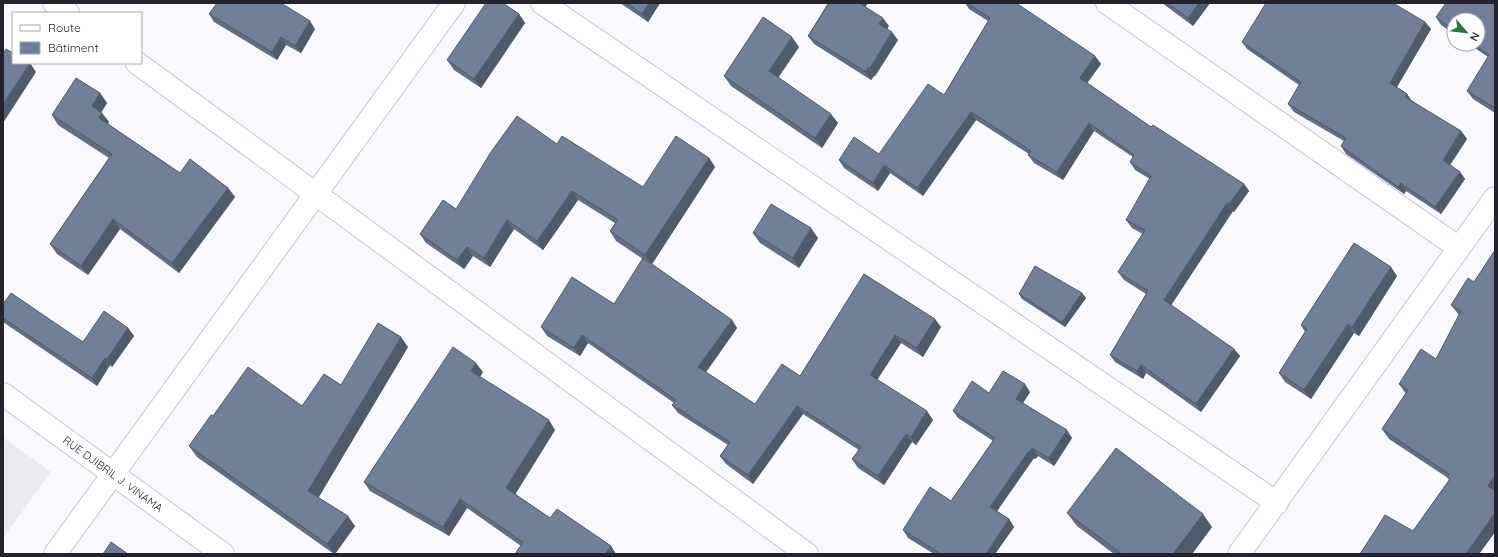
<svg xmlns="http://www.w3.org/2000/svg" width="1498" height="557" font-family="Quicksand,sans-serif">
<style>
.built{fill:#e9e9f0}
.lines{fill:none;stroke-linecap:round;stroke-linejoin:round}
.minor-casing{stroke:#c4c3e0;stroke-width:24}
.minor{stroke:#fff;stroke-width:22}
.wall{fill:#616e83}
.shaded-wall{fill:#4f5a6a}
.building{fill:#718098;stroke:#4f5a6a}
.labels{text-anchor:middle;dominant-baseline:central;stroke-width:3;stroke-linejoin:round;paint-order:stroke}
.street-label{font-size:11px;fill:#24232e;stroke:#fff}
</style>
<rect width="100%" height="100%" fill="#f8f8fe"/>
<polygon class="built" points="3,437 51,472 3,538"/>
<g class="lines">
<g class="minor-casing">
<g id="minor">
<polyline points="54,3 68,13"/>
<polyline points="542,3 1277,503"/>
<polyline points="1107,3 1459,248"/>
<polyline points="137,63 807,554"/>
<path id="s1" d="M3 394 223 554"/>
<polyline points="55,554 454,3"/>
<polyline points="1239,554 1495,198"/>
</g>
</g>
<use href="#minor" class="minor"/>
</g>
<g class="wall">
<polygon points="620,3 660,3 648,22"/>
<polygon points="828,3 868,3 865,7 889,26 887,29 898,40 875,76 874,76 871,80 814,44 808,36"/>
<polygon points="965,3 1016,3 1095,56 1101,64 1087,83 1151,127 1244,184 1249,191 1234,212 1233,211 1171,305 1234,349 1240,356 1201,412 1146,373 1143,379 1115,362 1110,355 1146,294 1124,280 1118,272 1143,234 1132,228 1126,220 1150,179 1135,170 1130,162 1133,157 1094,131 1063,180 1034,163 1028,155 1029,154 976,120 923,196 890,173 878,191 844,168 839,160 879,154 944,95 988,21 969,9"/>
<polygon points="1162,3 1210,3 1193,26"/>
<polygon points="1495,3 1495,113 1473,99 1467,91 1488,57 1469,44 1478,44 1454,20 1454,34 1441,25 1436,17"/>
<polygon points="209,14 315,29 301,53 286,45 277,60 214,22"/>
<polygon points="519,14 525,23 481,88 454,70 447,60"/>
<polygon points="1425,22 1431,29 1397,87 1407,94 1412,101 1461,131 1467,139 1450,165 1460,172 1465,179 1441,214 1406,191 1404,194 1346,154 1341,146 1344,141 1294,112 1288,104 1299,85 1247,49 1242,42"/>
<polygon points="799,47 778,77 838,123 822,148 731,86 724,76"/>
<polygon points="100,93 107,103 101,112 109,122 108,124 180,173 228,188 235,197 179,273 120,229 88,275 57,254 50,244 109,158 58,125 52,115"/>
<polygon points="557,144 643,187 709,158 715,167 652,264 732,320 737,328 706,372 755,404 800,376 864,274 941,327 923,357 901,343 877,380 933,420 916,445 912,442 884,485 858,468 852,459 859,450 803,414 753,484 726,464 720,456 728,445 678,413 672,405 674,403 588,343 580,356 547,336 541,327 614,304 643,259 616,241 610,231 615,223 578,200 543,250 514,229 490,267 473,256 464,269 426,243 420,234 456,209"/>
<polygon points="753,233 818,238 799,268 760,243"/>
<polygon points="1495,250 1495,532 1479,554 1360,554 1413,531 1449,480 1448,478 1389,439 1382,429 1406,394 1399,384 1436,359 1459,315 1451,305 1474,282"/>
<polygon points="1397,276 1359,336 1354,333 1311,399 1285,382 1279,373 1305,332 1301,325"/>
<polygon points="1082,293 1086,298 1065,327 1022,299 1019,294"/>
<polygon points="3,304 83,342 128,328 134,336 112,367 110,365 97,386 3,322"/>
<polygon points="408,347 318,497 355,526 335,554 334,554 197,457 189,446 213,416 302,406 341,385"/>
<polygon points="483,372 480,377 555,430 515,494 550,518 611,546 616,554 515,554 521,546 467,508 449,536 370,491 364,482"/>
<polygon points="1030,392 1023,403 1072,438 1054,466 1038,456 1035,459 1034,458 997,511 1009,519 1014,527 995,554 934,554 908,538 903,530 951,501 993,441 958,418 953,411 989,393"/>
<polygon points="1067,513 1212,527 1192,554 1114,554 1077,526"/>
</g>
<g class="shaded-wall">
<polygon points="649,3 660,3 648,22 642,14"/>
<polygon points="858,3 868,3 863,10"/>
<polygon points="1199,3 1210,3 1193,26 1188,18"/>
<polygon points="519,14 525,23 481,88 474,79"/>
<polygon points="883,18 889,26 885,32 879,24"/>
<polygon points="310,21 315,29 301,53 295,46"/>
<polygon points="1425,22 1431,29 1395,90 1390,83"/>
<polygon points="892,32 898,40 875,76 870,68"/>
<polygon points="281,37 286,45 277,60 272,52"/>
<polygon points="792,37 799,47 776,81 769,71"/>
<polygon points="1095,56 1101,64 1085,86 1080,78"/>
<polygon points="30,63 36,72 3,123 3,104"/>
<polygon points="868,68 874,76 871,80 866,72"/>
<polygon points="100,93 107,103 99,116 92,106"/>
<polygon points="1407,94 1412,102 1405,97"/>
<polygon points="971,112 976,120 923,196 917,188"/>
<polygon points="102,113 109,122 106,127 99,118"/>
<polygon points="831,114 838,123 822,148 815,138"/>
<polygon points="1089,123 1094,131 1063,180 1057,172"/>
<polygon points="1461,131 1467,139 1448,168 1443,160"/>
<polygon points="709,158 715,167 652,264 645,255"/>
<polygon points="884,165 890,173 878,191 873,183"/>
<polygon points="1460,172 1465,179 1441,214 1435,207"/>
<polygon points="1401,183 1406,191 1404,194 1398,187"/>
<polygon points="1244,184 1249,191 1234,212 1229,204"/>
<polygon points="228,188 235,197 179,273 172,263"/>
<polygon points="572,191 578,200 543,250 537,241"/>
<polygon points="1227,203 1233,211 1170,307 1164,300"/>
<polygon points="113,219 120,229 88,275 81,266"/>
<polygon points="507,220 514,229 490,267 484,258"/>
<polygon points="811,228 818,238 799,268 793,258"/>
<polygon points="467,247 473,256 464,269 457,260"/>
<polygon points="1391,267 1397,276 1359,336 1352,327"/>
<polygon points="1082,293 1086,298 1065,327 1062,322"/>
<polygon points="935,319 941,327 923,357 917,348"/>
<polygon points="732,320 737,328 704,375 698,367"/>
<polygon points="1348,324 1354,333 1311,399 1304,390"/>
<polygon points="128,328 134,336 112,367 107,359"/>
<polygon points="582,335 588,343 580,356 574,348"/>
<polygon points="895,335 901,343 875,383 870,375"/>
<polygon points="401,337 408,347 316,502 308,491"/>
<polygon points="1234,349 1240,356 1201,412 1196,404"/>
<polygon points="105,358 110,365 97,386 92,378"/>
<polygon points="476,363 483,372 477,381 471,371"/>
<polygon points="1141,365 1146,373 1143,379 1137,371"/>
<polygon points="1025,384 1030,392 1021,406 1016,399"/>
<polygon points="797,406 803,414 753,484 748,475"/>
<polygon points="927,411 933,420 916,445 911,437"/>
<polygon points="549,420 555,430 513,498 506,488"/>
<polygon points="1067,430 1072,438 1054,466 1049,458"/>
<polygon points="906,434 912,442 884,485 878,476"/>
<polygon points="1032,448 1038,456 1035,459 1030,452"/>
<polygon points="1029,451 1034,458 995,514 990,507"/>
<polygon points="1495,475 1495,496 1488,486"/>
<polygon points="460,499 467,508 449,536 443,527"/>
<polygon points="1495,513 1495,532 1479,554 1466,554"/>
<polygon points="1203,514 1212,527 1192,554 1173,554"/>
<polygon points="348,516 355,526 335,554 334,554 327,544"/>
<polygon points="1009,519 1014,527 995,554 986,554"/>
<polygon points="611,546 616,554 605,554"/>
</g>
<g class="building">
<polygon points="217,3 281,3 310,21 295,46 281,37 272,52 209,14"/>
<polygon points="486,3 503,3 519,14 474,79 447,60"/>
<polygon points="626,3 649,3 642,14"/>
<polygon points="829,3 859,3 883,18 879,24 892,32 870,68 868,68 866,72 808,36"/>
<polygon points="967,3 1016,3 1095,56 1080,78 1151,127 1153,125 1244,184 1229,204 1227,203 1164,300 1234,349 1196,404 1141,365 1137,371 1110,355 1148,291 1118,272 1145,230 1126,220 1151,176 1130,162 1134,155 1089,123 1057,172 1028,155 1031,151 971,112 917,188 884,165 873,183 839,160 854,137 879,154 928,84 944,95 990,18"/>
<polygon points="1167,3 1199,3 1188,18"/>
<polygon points="1266,3 1393,3 1425,22 1390,83 1407,94 1405,97 1461,131 1443,160 1460,172 1435,207 1401,183 1398,187 1341,146 1346,138 1288,104 1301,82 1242,42"/>
<polygon points="1446,3 1495,3 1495,108 1467,91 1489,55 1474,44 1478,44 1478,20 1454,20 1454,30 1436,17"/>
<polygon points="763,17 792,37 769,71 831,114 815,138 724,76"/>
<polygon points="6,49 13,53 13,63 30,63 3,104 3,54"/>
<polygon points="76,78 100,93 92,106 102,113 99,118 180,173 190,159 228,188 172,263 113,219 81,266 50,244 112,154 52,115"/>
<polygon points="517,116 557,144 562,136 643,187 676,136 709,158 645,255 610,231 618,220 572,191 537,241 507,220 484,258 467,247 457,260 420,234 443,200 456,209 491,152"/>
<polygon points="771,204 811,228 793,258 753,233"/>
<polygon points="1354,243 1391,267 1352,327 1348,324 1304,390 1279,373 1307,329 1301,325"/>
<polygon points="1495,250 1495,475 1488,486 1495,491 1495,513 1466,554 1360,554 1385,515 1413,531 1450,479 1447,477 1449,474 1382,429 1408,390 1399,384 1421,349 1436,359 1461,311 1451,305 1468,278 1474,282"/>
<polygon points="643,258 732,320 698,367 755,404 782,364 800,376 864,274 935,319 917,348 895,335 870,375 927,411 911,437 906,434 878,476 852,459 861,447 797,406 748,475 720,456 730,442 672,405 676,400 582,335 574,348 541,327 572,277 614,304"/>
<polygon points="1035,266 1082,293 1062,322 1019,294"/>
<polygon points="11,293 83,342 104,311 128,328 107,359 105,358 92,378 3,318 3,304"/>
<polygon points="378,323 401,337 308,491 348,516 327,544 189,446 211,415 213,416 248,367 302,406 324,374 341,385"/>
<polygon points="453,347 476,363 471,371 549,420 506,488 550,518 557,509 611,546 605,554 515,554 523,542 460,499 443,527 364,482"/>
<polygon points="1003,371 1025,384 1016,399 1067,430 1049,458 1032,448 1030,452 1029,451 990,507 1009,519 986,554 941,554 903,530 930,487 951,501 995,438 953,411 972,381 989,393"/>
<polygon points="1116,448 1203,514 1173,554 1122,554 1067,513"/>
<polygon points="111,542 128,554 103,554"/>
</g>
<g class="labels">
<g class="street-label">
<text stroke="none"><textPath href="#s1" startOffset="136">RUE DJIBRIL J. VINAMA</textPath></text>
</g>
</g>
<rect width="1498" height="557" fill="none" stroke="#24232e" stroke-width="8"/>
<rect x="12" y="12" width="130" height="52" fill="#ffffff" stroke="#a7a7ab"/>
<rect x="20" y="25" width="20" height="6" fill="#ffffff" stroke="#a7a7ab"/>
<text x="48" y="32" font-size="12" fill="#24232e">Route</text>
<rect x="20" y="42" width="20" height="12" fill="#718098" stroke="#a7a7ab"/>
<text x="48" y="52" font-size="12" fill="#24232e">Bâtiment</text>
<g transform="translate(1466 32) rotate(118)"><circle r="19" fill="#ffffff" stroke="#a7a7ab"/>
<path d="M0-3L7 15L0 10L-7 15Z" fill="#2c7441"/>
<text y="-6" font-size="11" font-weight="bold" text-anchor="middle" fill="#24232e">N</text>
</g>
</svg>
